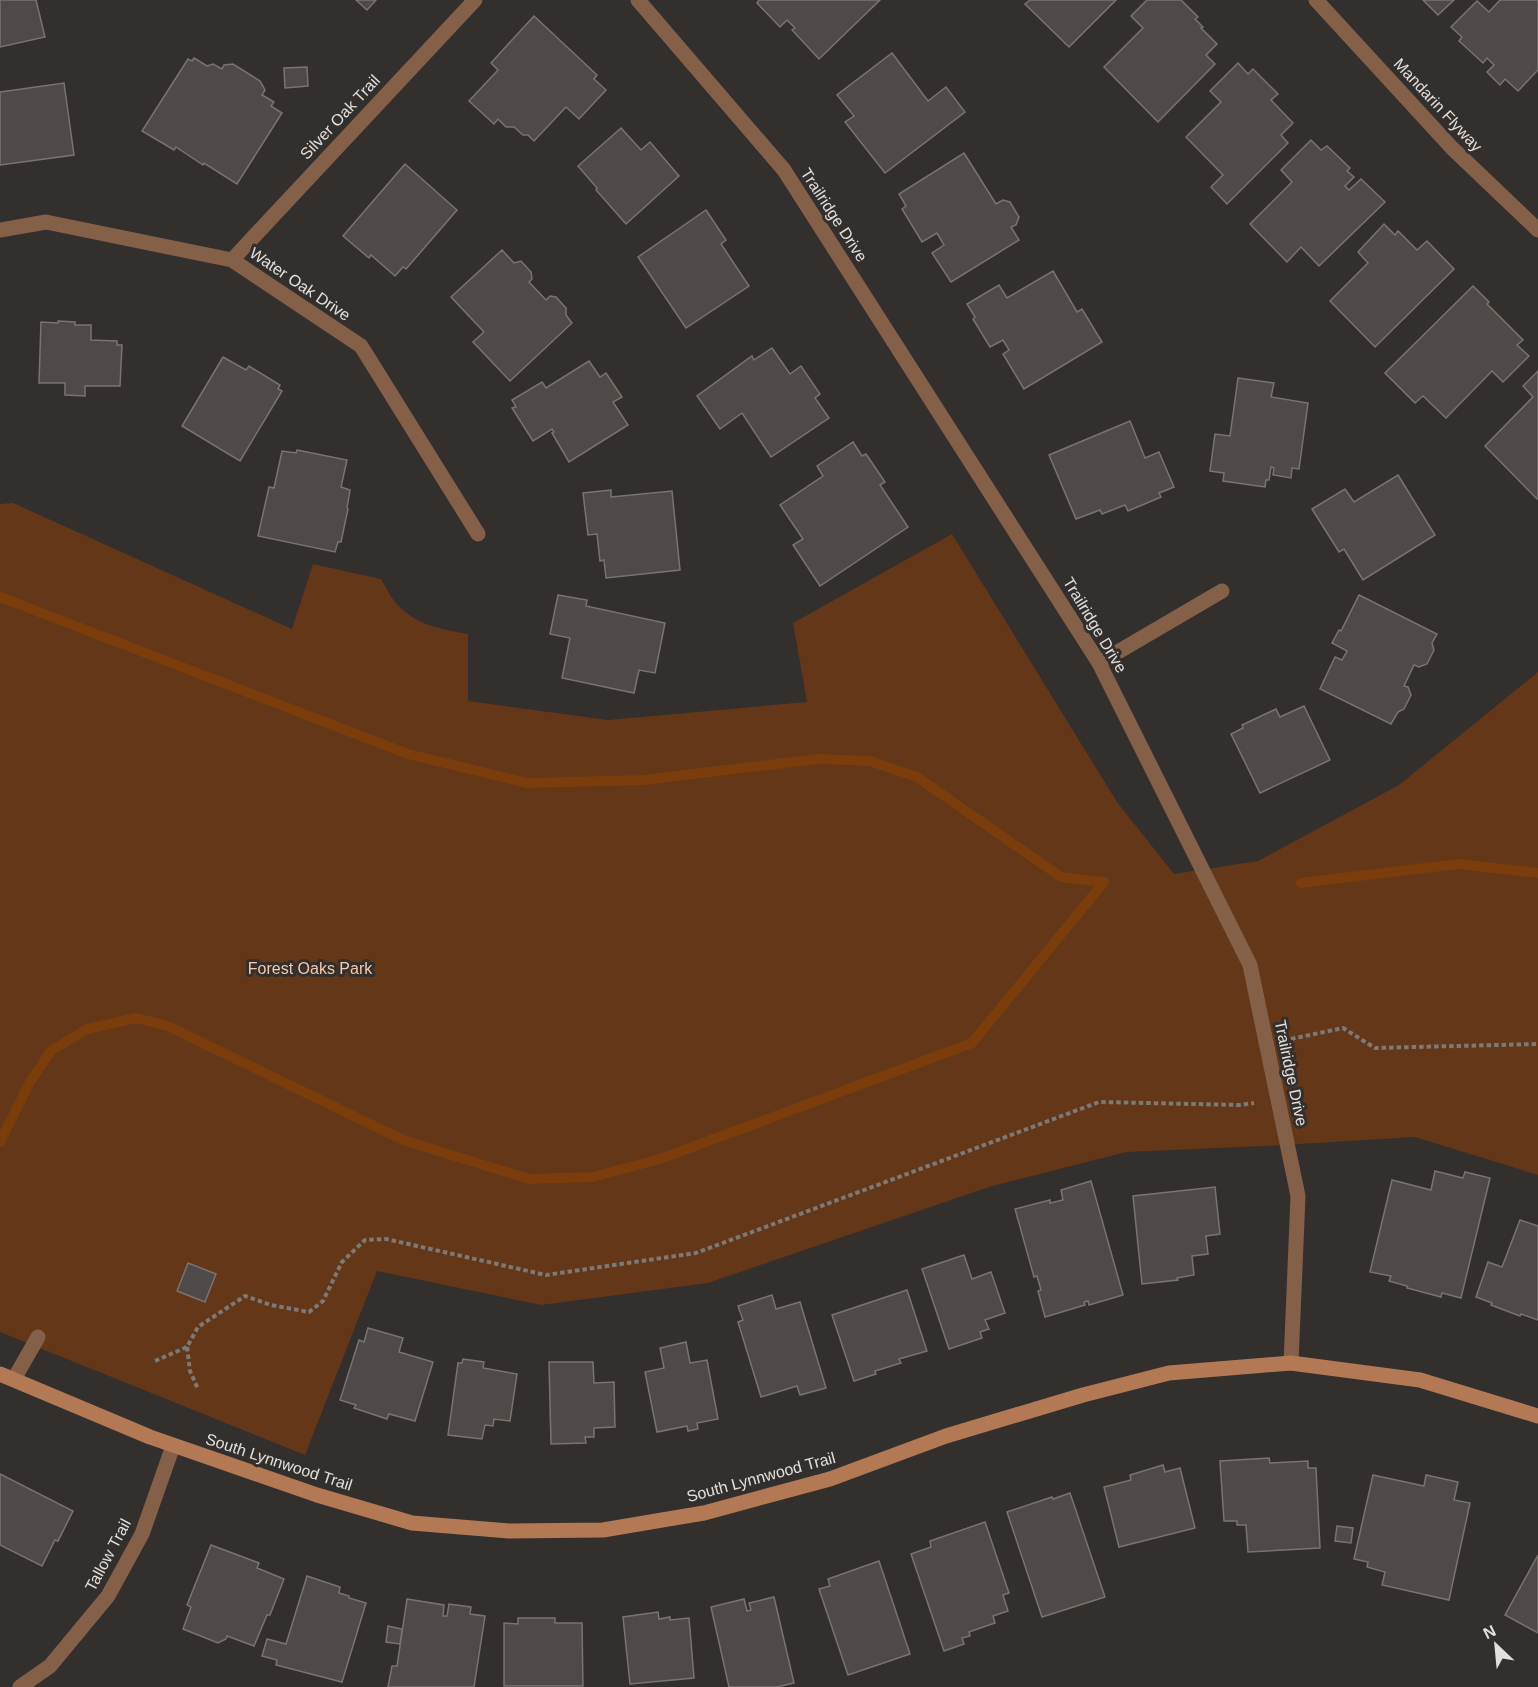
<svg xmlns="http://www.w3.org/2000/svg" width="1538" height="1687" font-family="Helvetica,sans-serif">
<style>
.green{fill:#633718}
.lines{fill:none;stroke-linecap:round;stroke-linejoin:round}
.stream{stroke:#7b3d0b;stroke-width:10}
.building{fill:#4f4a48;stroke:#787471;stroke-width:1.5}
.path{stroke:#7c7977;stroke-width:4;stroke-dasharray:4.5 3;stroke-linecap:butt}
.lane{stroke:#846049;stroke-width:15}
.street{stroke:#846049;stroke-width:15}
.secondary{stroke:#b37955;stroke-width:15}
.labels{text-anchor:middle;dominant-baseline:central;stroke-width:6;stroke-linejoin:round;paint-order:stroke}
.street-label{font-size:16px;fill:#e2dfdd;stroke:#322f2c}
.park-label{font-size:16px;fill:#f6c9ad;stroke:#322f2c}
</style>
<rect width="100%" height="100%" fill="#322f2c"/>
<path class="green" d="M13 503 292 629 313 564 381 579C386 587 390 596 396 603 415 625 441 629 468 634V701L608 720 807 702 793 623 952 534 1117 802 1174 874 1258 861 1399 785 1538 672V1175L1415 1137 1264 1146 1126 1152 992 1186 708 1283 541 1305 377 1271 305 1455 0 1332V504Z"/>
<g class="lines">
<g class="stream">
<polyline points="0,597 408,754 527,783 644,780 817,759 870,761 917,777 1061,877 1104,882"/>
<polyline points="1301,883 1458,864 1538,873"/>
<polyline points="0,1142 30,1082 51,1051 87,1029 136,1018 168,1026 403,1140 529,1179 593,1177 660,1159 972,1043 1104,882"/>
</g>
</g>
<g class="building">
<polygon points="0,0 36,0 45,37 0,47"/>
<polygon points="356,0 376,0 367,10"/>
<polygon points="759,0 880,0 819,59 792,30 795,28 787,20 780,27 757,3"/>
<polygon points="1030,0 1116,0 1069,47 1025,4"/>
<polygon points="1147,0 1181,0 1198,17 1195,19 1203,27 1201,28 1217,44 1206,55 1215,64 1158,122 1104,67 1143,28 1131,16"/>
<polygon points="1423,0 1454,0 1438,15"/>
<polygon points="1500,0 1538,0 1538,70 1518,91 1505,79 1500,85 1487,72 1494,65 1487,58 1483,63 1459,41 1462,37 1451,27 1477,1 1489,12"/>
<polygon points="534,16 597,75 594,79 606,90 579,119 566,107 534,141 528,135 523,135 514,127 506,127 498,119 494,124 469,101 498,70 491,63"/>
<polygon points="892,53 928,101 946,87 965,112 885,173 845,122 854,116 837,95"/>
<polygon points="194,58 207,66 213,64 222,69 224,65 233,64 260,81 265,90 262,95 274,102 271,106 282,113 237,184 204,163 203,165 176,147 174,150 142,131 188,59 192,61"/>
<polygon points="1238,63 1248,74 1253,69 1278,94 1271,100 1293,123 1281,135 1288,143 1227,204 1211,187 1223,175 1186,137 1221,102 1210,91"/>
<polygon points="307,67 308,86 285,88 284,68"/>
<polygon points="64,83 74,155 0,165 0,92"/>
<polygon points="621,128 641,150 650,142 679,176 626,224 596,190 597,188 578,166"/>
<polygon points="1311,140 1321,150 1327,146 1350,168 1347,171 1354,177 1345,186 1349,190 1361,179 1385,202 1319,266 1301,247 1287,262 1250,224 1292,182 1281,170"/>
<polygon points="964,153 996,204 1003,200 1010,202 1019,217 1016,225 1011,227 1019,240 951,282 932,253 944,245 937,233 922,242 902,209 906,206 899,194"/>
<polygon points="405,164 457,210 406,269 403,267 395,276 371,255 369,258 343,236"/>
<polygon points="706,210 726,240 721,244 749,286 686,328 638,257"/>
<polygon points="1384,224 1395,235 1398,231 1417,250 1427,241 1454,269 1375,347 1330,301 1368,263 1358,252"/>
<polygon points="502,250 514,263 521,261 531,272 532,279 529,282 546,300 550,296 556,297 566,308 566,315 572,323 510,381 473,342 484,332 451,297"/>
<polygon points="1053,271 1077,312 1082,309 1102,342 1024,389 1003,354 1009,350 1003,340 990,347 973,319 975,317 967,304 999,285 1007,298"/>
<polygon points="1473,286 1489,302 1487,304 1523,340 1517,345 1529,356 1503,382 1492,371 1446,418 1423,396 1415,403 1385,373"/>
<polygon points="58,321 75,322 75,325 91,325 91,340 117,341 117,345 122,345 120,386 85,386 85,396 65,395 65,383 39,383 41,322 58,323"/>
<polygon points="772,348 790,374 801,366 820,394 815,398 829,418 771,457 742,413 720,429 697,396 752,356 754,360"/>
<polygon points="223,357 246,370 249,366 280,385 278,389 282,391 240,461 182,426"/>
<polygon points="589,361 600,377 606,373 622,397 613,402 628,425 569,462 552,433 554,432 552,429 533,441 512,408 516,407 512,400 542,382 546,388"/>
<polygon points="1538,371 1538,498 1537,499 1485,446 1533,397 1523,386"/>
<polygon points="1238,378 1274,383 1271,397 1308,403 1299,469 1292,468 1291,478 1273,475 1274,468 1271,467 1269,480 1266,480 1265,487 1223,481 1224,473 1210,471 1215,434 1230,436"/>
<polygon points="1130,421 1145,458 1159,452 1174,487 1159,493 1161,497 1128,511 1125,505 1102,514 1100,510 1076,519 1049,455"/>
<polygon points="853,442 862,456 866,454 885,482 880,485 908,527 820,586 793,545 803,539 780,505 823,476 817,466"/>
<polygon points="297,450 347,460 341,487 350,490 347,508 348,509 341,542 338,542 335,552 258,536 269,487 274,488 282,451 296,453"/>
<polygon points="1398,475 1435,535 1363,580 1344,549 1339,552 1312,509 1345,489 1354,502"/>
<polygon points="611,490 611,497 672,491 680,570 606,578 604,560 600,561 597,534 588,535 583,493"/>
<polygon points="558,595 587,600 586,606 665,623 655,673 639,670 634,693 562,678 570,638 550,634"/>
<polygon points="1359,595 1437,634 1432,643 1434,650 1427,664 1419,667 1414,665 1404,686 1408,687 1411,695 1404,709 1398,712 1391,724 1320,689 1335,657 1342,660 1347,651 1332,643 1339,630 1341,631"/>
<polygon points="1304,706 1330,760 1260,793 1231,734 1243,728 1242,725 1276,709 1280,717"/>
<polygon points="1435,1171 1463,1178 1465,1172 1490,1178 1461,1298 1442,1293 1441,1297 1407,1288 1407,1286 1389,1281 1391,1276 1370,1272 1392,1180 1431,1190"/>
<polygon points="1091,1181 1123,1295 1089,1305 1088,1301 1084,1302 1085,1305 1045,1317 1038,1291 1041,1290 1037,1276 1034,1277 1015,1209 1050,1200 1050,1203 1063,1200 1061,1190"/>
<polygon points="1215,1187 1220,1234 1206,1236 1208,1254 1192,1256 1194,1275 1177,1278 1178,1280 1142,1284 1133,1196"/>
<polygon points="1520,1220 1538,1226 1538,1320 1521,1314 1520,1316 1491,1305 1492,1303 1476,1297 1488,1262 1502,1267"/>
<polygon points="964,1255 972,1279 991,1272 1005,1313 985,1320 989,1329 980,1332 982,1338 949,1349 922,1269"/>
<polygon points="188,1263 216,1274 205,1302 177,1291"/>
<polygon points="907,1290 927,1351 899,1359 901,1363 875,1371 876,1374 854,1381 832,1315"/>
<polygon points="772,1295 776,1309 800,1302 826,1388 800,1395 797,1386 761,1397 738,1322 743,1320 738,1306"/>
<polygon points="368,1328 403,1338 399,1352 433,1362 415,1421 389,1414 387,1419 354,1408 356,1405 340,1400 359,1340 364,1342"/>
<polygon points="686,1342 690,1363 707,1360 718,1419 697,1423 698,1429 688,1431 687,1426 657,1432 645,1372 664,1368 660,1348"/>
<polygon points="463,1359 484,1362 483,1368 517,1374 510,1421 494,1419 493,1426 485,1425 482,1439 448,1435 458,1363 462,1363"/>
<polygon points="549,1362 593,1362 594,1383 614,1382 615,1427 594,1428 594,1437 585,1437 586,1443 551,1444"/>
<polygon points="1269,1458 1270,1463 1308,1461 1308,1468 1316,1468 1320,1548 1248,1552 1246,1525 1237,1525 1237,1521 1224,1521 1220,1461"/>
<polygon points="1163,1465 1165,1472 1180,1468 1195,1528 1119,1547 1104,1487 1131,1480 1130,1475"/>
<polygon points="0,1474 73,1511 58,1541 55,1540 42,1566 0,1545"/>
<polygon points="1373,1475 1424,1486 1426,1475 1458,1482 1454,1500 1470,1503 1449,1600 1382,1585 1385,1572 1367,1567 1368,1562 1354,1559"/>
<polygon points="1070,1493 1105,1597 1042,1617 1007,1512 1052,1497 1053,1499"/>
<polygon points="985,1522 1009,1593 1003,1595 1008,1611 993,1616 995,1623 969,1632 970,1636 962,1638 964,1644 944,1651 911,1554 931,1547 930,1541"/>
<polygon points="1337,1526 1353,1528 1351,1543 1335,1541"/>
<polygon points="211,1545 259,1563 257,1568 284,1579 270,1615 267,1615 254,1646 227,1636 226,1639 218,1643 183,1629 191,1607 187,1605"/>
<polygon points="1538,1555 1538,1633 1505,1615"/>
<polygon points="879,1561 910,1654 848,1675 819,1589 830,1586 828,1579"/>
<polygon points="307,1576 340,1587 339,1593 349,1596 349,1598 366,1603 342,1682 276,1665 277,1660 262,1656 267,1639 286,1644"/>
<polygon points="774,1597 794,1683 777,1687 729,1687 711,1607 744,1599 747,1611 751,1610 749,1603"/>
<polygon points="407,1599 444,1605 443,1616 447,1616 449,1604 471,1607 470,1614 485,1616 474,1687 388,1687 392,1666 397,1666"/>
<polygon points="658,1612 659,1619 670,1617 670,1620 689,1618 694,1678 630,1684 623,1617"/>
<polygon points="518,1618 555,1618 555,1623 582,1623 583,1686 504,1686 504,1623 518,1624"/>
<polygon points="388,1626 402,1629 400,1644 386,1642"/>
</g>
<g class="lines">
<g class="path">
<polyline points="1291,1039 1343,1028 1375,1048 1538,1044"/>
<polyline points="187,1347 190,1371 198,1389"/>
<polyline points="155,1361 187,1347 198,1327 245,1296 271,1305 309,1312 323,1301 342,1262 365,1240 386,1239 546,1275 696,1253 1099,1102 1240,1105 1254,1103"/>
</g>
<polyline class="lane" points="14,1379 38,1337"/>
<g class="street">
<polyline points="638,0 784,170 1099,663 1250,965 1298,1196 1291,1363"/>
<polyline points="1316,0 1452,148 1538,230"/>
<polyline points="0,230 46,222 232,260 361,346 478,534"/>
<polyline points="232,260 475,0"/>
<polyline points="1099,663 1222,591"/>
<polyline points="20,1687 50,1666 108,1596 142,1534 173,1446"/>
</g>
<polyline class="secondary" points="0,1374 150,1437 317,1495 412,1523 509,1531 603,1530 704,1513 830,1479 946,1436 1083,1395 1169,1373 1291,1363 1420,1380 1538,1416"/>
</g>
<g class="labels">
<g class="street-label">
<text transform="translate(1438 105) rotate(47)">Mandarin Flyway</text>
<text transform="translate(340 117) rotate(-47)">Silver Oak Trail</text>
<text transform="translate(834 215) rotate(57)">Trailridge Drive</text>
<text transform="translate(300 284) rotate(34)">Water Oak Drive</text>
<text transform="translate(1095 625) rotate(59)">Trailridge Drive</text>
<text transform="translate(1291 1073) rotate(78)">Trailridge Drive</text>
<text transform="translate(279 1462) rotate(18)">South Lynnwood Trail</text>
<text transform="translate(761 1477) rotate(-15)">South Lynnwood Trail</text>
<text transform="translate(108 1555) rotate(-62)">Tallow Trail</text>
</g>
<g class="park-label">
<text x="310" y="968">Forest Oaks Park</text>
</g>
</g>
<g transform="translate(1496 1645) rotate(334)" stroke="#322f2c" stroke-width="4.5" paint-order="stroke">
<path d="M0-4.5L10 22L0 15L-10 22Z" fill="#e2dfdd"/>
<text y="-9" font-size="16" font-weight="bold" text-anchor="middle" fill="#e2dfdd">N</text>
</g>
</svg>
